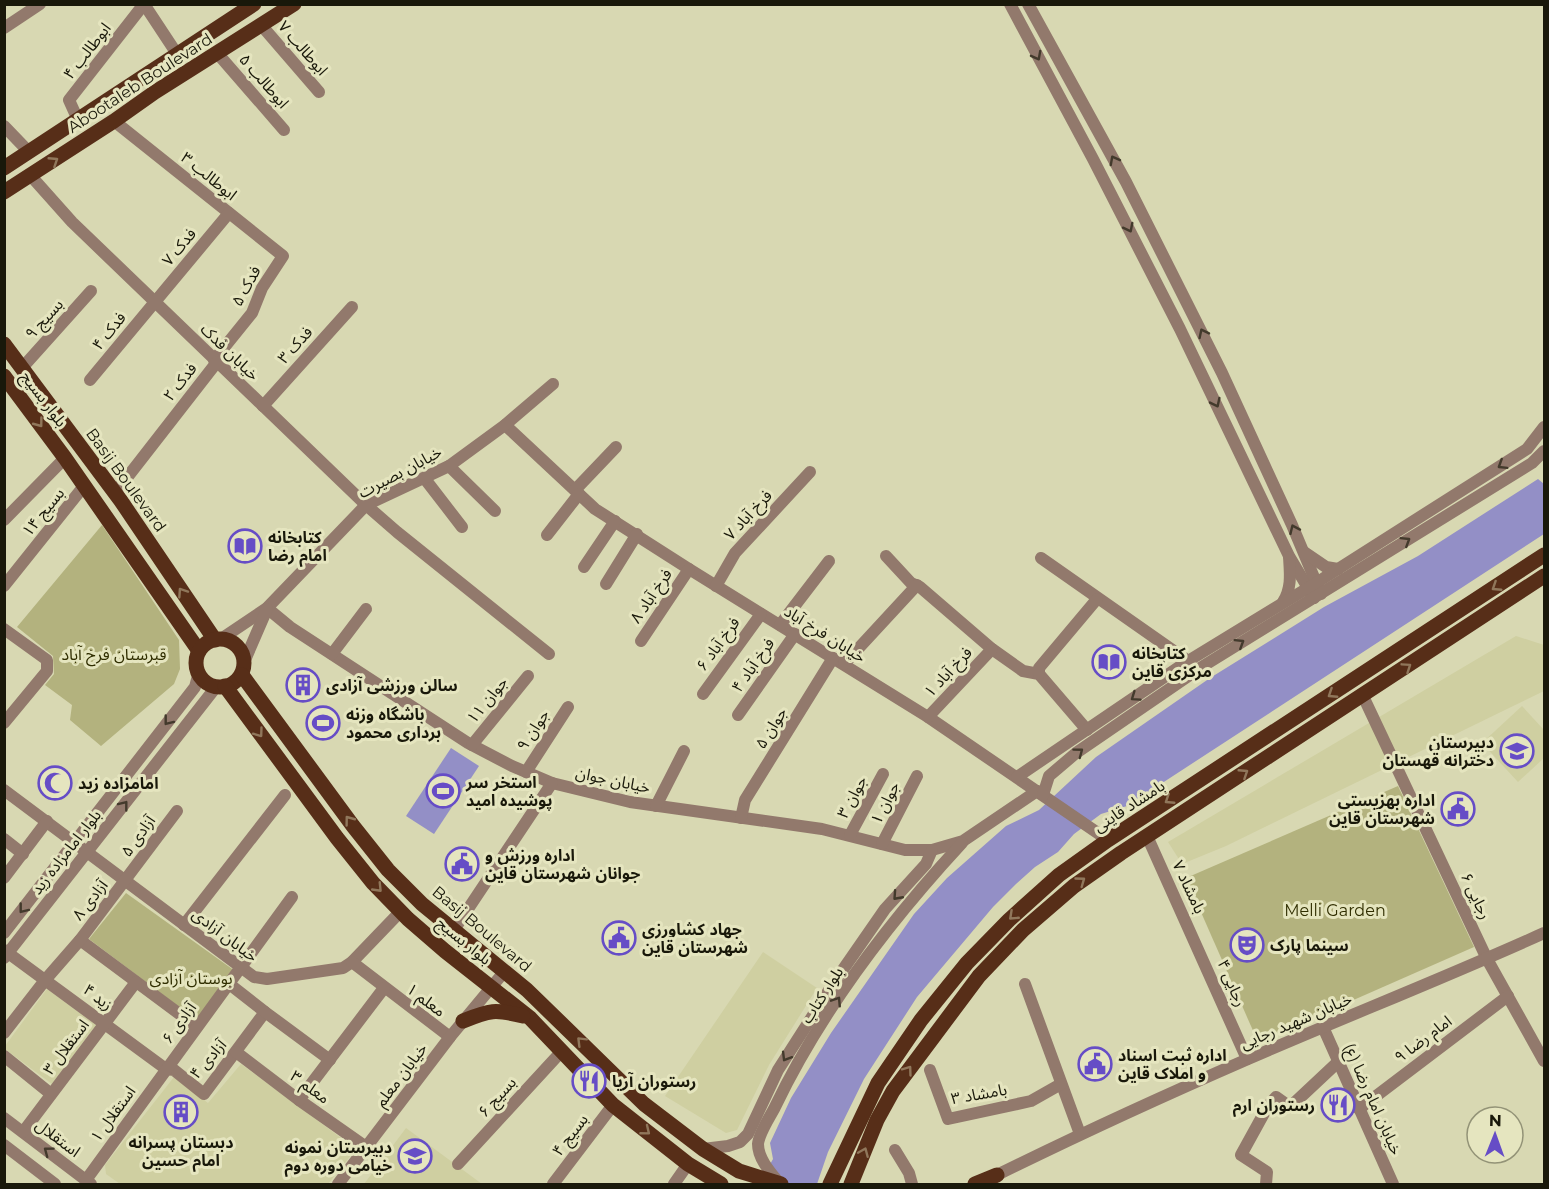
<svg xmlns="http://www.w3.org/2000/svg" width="1549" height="1189" font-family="Montserrat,'Noto Sans Arabic',sans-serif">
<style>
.built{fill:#cfcfa1}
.green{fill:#b3b27e}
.water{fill:#938fc6}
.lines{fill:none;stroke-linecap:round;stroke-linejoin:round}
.minor{stroke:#92796c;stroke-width:12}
.major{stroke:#572e18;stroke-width:15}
.oneway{stroke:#433a2c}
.oneway2{stroke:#90775b}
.labels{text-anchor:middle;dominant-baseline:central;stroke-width:6;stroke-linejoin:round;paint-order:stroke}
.street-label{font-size:16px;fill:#19180a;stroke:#e5e5bf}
.poi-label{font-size:16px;font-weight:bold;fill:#19180a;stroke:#e5e5bf;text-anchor:start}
.park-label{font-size:16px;fill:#302e00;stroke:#e5e5bf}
</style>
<rect width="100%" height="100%" fill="#d8d8b2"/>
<g class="built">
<polygon points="1516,636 1544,645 1544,691 1226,846 1182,864 1168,842"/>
<polygon points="1522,706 1544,730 1544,758 1518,782 1482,743"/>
<polygon points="763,952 817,988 769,1065 737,1130 726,1133 665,1096"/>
<polygon points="47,989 96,1025 52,1084 5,1049 5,1046"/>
<polygon points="241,1064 356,1149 328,1184 120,1184 106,1174 105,1165 174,1077 208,1103"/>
<polygon points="406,1128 482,1184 364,1184"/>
</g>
<g class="green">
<polygon points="102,525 179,640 180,669 174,684 101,746 70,720 72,705 45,685 54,674 53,656 17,627"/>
<polygon points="1398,786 1474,947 1258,1042 1186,878"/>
<polygon points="126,893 235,971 199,1022 89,939"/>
</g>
<g class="water">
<polygon points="1538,479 1544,484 1544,534 1127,806 1101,814 1074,834 1058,852 1035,867 1016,884 993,907 917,997 864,1079 828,1152 817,1184 759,1184 773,1159 770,1143 791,1098 831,1033 914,914 947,878 1006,826 1039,810 1096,757 1210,678 1324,607 1418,556"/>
<polygon points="451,748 479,766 434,834 406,816"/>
</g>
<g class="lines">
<g class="minor">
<polyline points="144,4 177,54"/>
<polyline points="1010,4 1093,159 1180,329 1289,556 1314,598"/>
<polyline points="1028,4 1126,182 1222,373 1292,525 1321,594"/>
<polyline points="262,26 319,92"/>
<polyline points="4,28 40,4"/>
<polyline points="218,54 284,130"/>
<polyline points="78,120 69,100 144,4"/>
<polyline points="114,121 283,256 262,288 252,313 214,360"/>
<polyline points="4,126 29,152"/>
<polyline points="31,176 72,222 366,505 397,532 549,654"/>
<polyline points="22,368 91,291"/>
<polyline points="90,380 229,213"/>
<polyline points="263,406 352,307"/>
<polyline points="505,425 595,509 689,569 928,717 1108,840"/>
<polyline points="449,466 495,511"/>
<polyline points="425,479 462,527"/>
<polyline points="575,490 616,447"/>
<polyline points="115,493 217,362"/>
<polyline points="4,520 65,458"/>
<polyline points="547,535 579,494"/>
<polyline points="1304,552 1326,567 1338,569"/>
<polyline points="886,556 911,583 920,587 992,649 1023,671 1039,674 1087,730"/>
<polyline points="1041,558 1188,661"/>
<polyline points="584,567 615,521"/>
<polyline points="606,584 637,534"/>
<polyline points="4,586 84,486"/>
<polyline points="716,586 735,553 810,472"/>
<path d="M1283 602C1292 588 1290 573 1289 557"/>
<polyline points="267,608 290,627 468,743 512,766 552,783 630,802 822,829 905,850 932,850 963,841 1037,791"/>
<polyline points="780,625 829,561"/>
<polyline points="4,629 47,660 47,671 4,723"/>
<polyline points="221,639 267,608 366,505 449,466 505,425 553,384"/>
<polyline points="641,641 689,569"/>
<polyline points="332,654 366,609"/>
<polyline points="245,660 267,609"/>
<polyline points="844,664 917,585"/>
<polyline points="1039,674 1039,668 1097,599"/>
<polyline points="703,694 761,614"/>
<polyline points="1363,696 1487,959 1544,1061"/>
<polyline points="738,715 795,634"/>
<polyline points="928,717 992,649"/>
<polyline points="472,745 528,676"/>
<polyline points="526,772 568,707"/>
<polyline points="1017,777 1188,661 1316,583 1527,449 1544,427"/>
<polyline points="4,790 254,977 267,979 343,968 352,962 401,911"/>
<polyline points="1043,795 1049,776 1076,753 1200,668 1532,463 1544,451"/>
<polyline points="656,806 684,751"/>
<polyline points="741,818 745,800 833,658"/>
<polyline points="850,835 883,774"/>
<polyline points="1147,836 1247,1059"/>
<polyline points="4,839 23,854"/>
<polyline points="882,844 917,776"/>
<polyline points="4,878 47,821"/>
<polyline points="184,925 285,795"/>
<polyline points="454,930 552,783"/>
<polyline points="4,933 195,687 199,672"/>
<polyline points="80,940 197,1027"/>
<polyline points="4,950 166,1069 174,1070 204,1094 265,1012"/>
<polyline points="4,958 216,687"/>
<polyline points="352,962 450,1037"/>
<polyline points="228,983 265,1012 330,1060"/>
<polyline points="1025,984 1080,1134"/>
<polyline points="1323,1027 1393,1184"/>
<polyline points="4,1033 46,979 80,940 177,811"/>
<polyline points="236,1052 299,1100 366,1147"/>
<polyline points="4,1056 51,1094"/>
<polyline points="930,1070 948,1119 1031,1101 1061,1084"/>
<polyline points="299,1100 384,988"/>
<polyline points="1359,1109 1508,996"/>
<polyline points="4,1118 91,1184"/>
<polyline points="23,1132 136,982"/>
<polyline points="4,1145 55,1184"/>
<polyline points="703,1149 728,1146 740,1142 748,1134 778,1070 833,984 885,909 926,864 932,850"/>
<polyline points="895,1150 909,1173 912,1184"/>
<polyline points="458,1164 561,1052"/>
<path d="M997 1175C1080 1134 1163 1096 1248 1059 1347 1016 1447 977 1544 933"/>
<polyline points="86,1180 292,897"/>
<polyline points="338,1184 450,1037 504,972"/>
<polyline points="553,1184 613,1105"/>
<polyline points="674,1184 688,1164"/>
<path d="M780 1184C771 1173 758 1159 758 1144 759 1133 770 1117 775 1107 822 1009 889 922 962 843"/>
<polyline points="1266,1184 1267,1172 1241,1155 1268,1106 1276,1097 1290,1107 1338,1062"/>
</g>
<g class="major">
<polyline points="4,168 254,4"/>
<polyline points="4,192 114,121 155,92 294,4"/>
<polyline points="4,344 121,501 215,640"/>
<polyline points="4,376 65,458 199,651"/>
<circle cx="220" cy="663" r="24"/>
<polyline points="242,675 353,826 388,870 422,904 527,990 644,1104 703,1149 739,1171 781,1184"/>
<polyline points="225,686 337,838 373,883 408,919 445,951 530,1018 613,1105 688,1164 721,1184"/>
<path d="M463 1021C490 1010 495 1009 523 1016"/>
<polyline points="830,1184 878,1083 921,1020 967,963 1009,920 1059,875 1108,840 1544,555"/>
<polyline points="851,1184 877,1120 893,1091 979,976 1023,930 1074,886 1121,853 1544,576"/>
<polyline points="975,1184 997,1175"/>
</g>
</g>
<defs><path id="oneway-chevron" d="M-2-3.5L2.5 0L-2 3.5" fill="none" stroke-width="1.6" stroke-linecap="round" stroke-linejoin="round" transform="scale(1.5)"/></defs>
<g class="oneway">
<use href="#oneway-chevron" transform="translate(1037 56) rotate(62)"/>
<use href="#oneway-chevron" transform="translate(1114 160) rotate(-118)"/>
<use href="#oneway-chevron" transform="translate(1129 228) rotate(63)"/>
<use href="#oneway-chevron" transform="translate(1203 333) rotate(-116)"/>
<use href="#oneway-chevron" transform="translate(1216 403) rotate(64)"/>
<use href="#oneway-chevron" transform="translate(1502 465) rotate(148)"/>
<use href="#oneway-chevron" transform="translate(1294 529) rotate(-114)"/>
<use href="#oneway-chevron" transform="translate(1406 541) rotate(-32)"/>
<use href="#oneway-chevron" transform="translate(1240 643) rotate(-32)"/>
<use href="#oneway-chevron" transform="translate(1135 697) rotate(145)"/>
<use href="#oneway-chevron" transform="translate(168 721) rotate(128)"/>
<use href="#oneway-chevron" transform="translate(1079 752) rotate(-37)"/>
<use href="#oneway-chevron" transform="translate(124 805) rotate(-52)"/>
<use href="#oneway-chevron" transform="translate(897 896) rotate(132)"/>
<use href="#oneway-chevron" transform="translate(23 909) rotate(128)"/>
<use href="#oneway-chevron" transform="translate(837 1001) rotate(-57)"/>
<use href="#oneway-chevron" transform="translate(786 1057) rotate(121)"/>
<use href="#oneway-chevron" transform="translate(48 1151) rotate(-143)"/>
</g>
<g class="oneway2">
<use href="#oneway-chevron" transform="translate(54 161) rotate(-33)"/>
<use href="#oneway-chevron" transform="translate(39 423) rotate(53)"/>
<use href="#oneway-chevron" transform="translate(1496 587) rotate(147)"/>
<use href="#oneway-chevron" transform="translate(182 592) rotate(-124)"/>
<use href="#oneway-chevron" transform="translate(1407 667) rotate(-34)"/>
<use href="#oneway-chevron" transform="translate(1332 694) rotate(147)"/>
<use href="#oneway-chevron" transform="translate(259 733) rotate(54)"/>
<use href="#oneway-chevron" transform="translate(1244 773) rotate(-33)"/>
<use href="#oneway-chevron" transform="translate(1169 800) rotate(147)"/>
<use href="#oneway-chevron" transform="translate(349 820) rotate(-127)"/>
<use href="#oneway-chevron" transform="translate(1081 881) rotate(-36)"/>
<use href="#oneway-chevron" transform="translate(378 888) rotate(46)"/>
<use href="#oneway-chevron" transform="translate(1013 916) rotate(137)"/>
<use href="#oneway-chevron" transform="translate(581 1041) rotate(-135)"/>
<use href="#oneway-chevron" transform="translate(908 1070) rotate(-54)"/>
<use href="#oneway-chevron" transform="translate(646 1131) rotate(39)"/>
<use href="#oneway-chevron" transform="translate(864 1152) rotate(-67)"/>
</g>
<defs>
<g id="library-ring" transform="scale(1.725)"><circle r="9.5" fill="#e5e5bf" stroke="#664dc6" stroke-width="1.5"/><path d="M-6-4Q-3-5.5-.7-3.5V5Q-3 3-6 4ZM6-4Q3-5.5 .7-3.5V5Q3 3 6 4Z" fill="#664dc6"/></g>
<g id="building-ring" transform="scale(1.725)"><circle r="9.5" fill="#e5e5bf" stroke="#664dc6" stroke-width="1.5"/><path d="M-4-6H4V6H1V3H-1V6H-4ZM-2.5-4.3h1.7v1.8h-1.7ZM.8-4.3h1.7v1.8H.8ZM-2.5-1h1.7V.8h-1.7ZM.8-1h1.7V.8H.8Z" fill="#664dc6"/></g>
<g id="stadium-ring" transform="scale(1.725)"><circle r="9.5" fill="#e5e5bf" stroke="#664dc6" stroke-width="1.5"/><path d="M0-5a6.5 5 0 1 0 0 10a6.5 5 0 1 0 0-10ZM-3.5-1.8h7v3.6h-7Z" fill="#664dc6"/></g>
<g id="school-ring" transform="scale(1.725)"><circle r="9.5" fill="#e5e5bf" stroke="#664dc6" stroke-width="1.5"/><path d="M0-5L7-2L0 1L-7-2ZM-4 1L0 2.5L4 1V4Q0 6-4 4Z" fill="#664dc6"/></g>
<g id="mosque-ring" transform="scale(1.725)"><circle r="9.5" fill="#e5e5bf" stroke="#664dc6" stroke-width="1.5"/><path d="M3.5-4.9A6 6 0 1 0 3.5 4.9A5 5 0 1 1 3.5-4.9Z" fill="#664dc6"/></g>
<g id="civic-ring" transform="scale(1.725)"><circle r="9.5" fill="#e5e5bf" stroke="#664dc6" stroke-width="1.5"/><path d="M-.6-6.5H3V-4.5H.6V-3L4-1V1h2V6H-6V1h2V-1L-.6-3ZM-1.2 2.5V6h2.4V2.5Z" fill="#664dc6"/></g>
<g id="theatre-ring" transform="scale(1.725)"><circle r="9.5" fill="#e5e5bf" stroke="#664dc6" stroke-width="1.5"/><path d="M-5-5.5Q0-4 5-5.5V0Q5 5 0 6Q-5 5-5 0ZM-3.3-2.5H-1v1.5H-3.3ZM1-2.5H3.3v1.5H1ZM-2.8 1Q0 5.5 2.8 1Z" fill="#664dc6"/></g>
<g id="restaurant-ring" transform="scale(1.725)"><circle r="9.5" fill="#e5e5bf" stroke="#664dc6" stroke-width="1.5"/><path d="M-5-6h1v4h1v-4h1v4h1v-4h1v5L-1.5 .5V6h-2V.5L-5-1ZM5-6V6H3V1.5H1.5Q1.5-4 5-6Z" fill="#664dc6"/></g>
</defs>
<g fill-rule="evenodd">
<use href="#library-ring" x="245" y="546"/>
<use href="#library-ring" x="1109" y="662"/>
<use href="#building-ring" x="303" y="685"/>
<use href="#stadium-ring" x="323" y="723"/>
<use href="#school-ring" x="1517" y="751"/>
<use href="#mosque-ring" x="55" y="783"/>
<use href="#stadium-ring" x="443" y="791"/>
<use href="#civic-ring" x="1458" y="809"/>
<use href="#civic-ring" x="462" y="864"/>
<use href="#civic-ring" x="619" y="938"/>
<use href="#theatre-ring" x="1247" y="945"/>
<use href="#civic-ring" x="1095" y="1064"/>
<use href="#restaurant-ring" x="589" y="1081"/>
<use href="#restaurant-ring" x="1338" y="1105"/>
<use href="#building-ring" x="181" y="1112"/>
<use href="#school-ring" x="415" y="1156"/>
</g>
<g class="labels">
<g class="street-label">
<text transform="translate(303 48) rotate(49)">ابوطالب ۷</text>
<text transform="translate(87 51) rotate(-52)">ابوطالب ۴</text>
<text transform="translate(264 81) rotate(49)">ابوطالب ۵</text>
<text transform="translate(140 83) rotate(-33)">Abootaleb Boulevard</text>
<text transform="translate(209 176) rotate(39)">ابوطالب ۳</text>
<text transform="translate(179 247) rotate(-50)">فدک ۷</text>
<text transform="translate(246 286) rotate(-61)">فدک ۵</text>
<text transform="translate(44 319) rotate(-48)">بسیج ۹</text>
<text transform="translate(109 331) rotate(-51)">فدک ۴</text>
<text transform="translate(295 345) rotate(-48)">فدک ۳</text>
<text transform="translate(230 352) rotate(44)">خیابان فدک</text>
<text transform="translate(180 382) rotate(-52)">فدک ۲</text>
<text transform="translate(44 399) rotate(53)">بلوار بسیج</text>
<text transform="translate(400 472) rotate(-28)">خیابان بصیرت</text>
<text transform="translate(126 480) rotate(54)">Basij Boulevard</text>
<text transform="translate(43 512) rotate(-51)">بسیج ۱۴</text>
<text transform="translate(748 515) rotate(-47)">فرخ آباد ۷</text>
<text transform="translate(651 596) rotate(-56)">فرخ آباد ۸</text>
<text transform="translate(825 634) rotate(32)">خیابان فرخ آباد</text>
<text transform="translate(718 644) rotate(-54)">فرخ آباد ۶</text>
<text transform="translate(753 665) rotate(-55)">فرخ آباد ۴</text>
<text transform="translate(948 672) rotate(-47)">فرخ آباد ۱</text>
<text transform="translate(487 700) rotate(-51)">جوان ۱۱</text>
<text transform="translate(771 728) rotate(-58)">جوان ۵</text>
<text transform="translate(533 730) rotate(-57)">جوان ۹</text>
<text transform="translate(613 780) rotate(12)">خیابان جوان</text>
<text transform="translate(852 797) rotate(-62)">جوان ۳</text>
<text transform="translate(885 803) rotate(-63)">جوان ۱</text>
<text transform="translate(1129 806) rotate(-33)">بامشاد قاینی</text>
<text transform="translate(138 836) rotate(-54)">آزادی ۵</text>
<text transform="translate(66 852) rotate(-52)">بلوار امامزاده زید</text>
<text transform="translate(1189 887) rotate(65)">بامشاد ۷</text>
<text transform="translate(1476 896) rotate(65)">رجایی ۶</text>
<text transform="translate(90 900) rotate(-52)">آزادی ۸</text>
<text transform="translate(482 929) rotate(40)">Basij Boulevard</text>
<text transform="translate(225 935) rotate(37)">خیابان آزادی</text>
<text transform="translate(464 941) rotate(39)">بلوار بسیج</text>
<text transform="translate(1232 983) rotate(67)">رجایی ۴</text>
<text transform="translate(822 995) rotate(-57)">بلوار کتاب</text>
<text transform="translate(98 997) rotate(37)">زید ۴</text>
<text transform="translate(426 1000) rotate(37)">معلم ۱</text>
<text transform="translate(1296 1021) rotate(-23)">خیابان شهید رجایی</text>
<text transform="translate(179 1023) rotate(-54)">آزادی ۶</text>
<text transform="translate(1423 1039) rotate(-37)">امام رضا ۹</text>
<text transform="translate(66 1047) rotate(-53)">استقلال ۳</text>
<text transform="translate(208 1059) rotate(-49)">آزادی ۴</text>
<text transform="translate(401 1075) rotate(-53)">خیابان معلم</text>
<text transform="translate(310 1087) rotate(36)">معلم ۳</text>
<text transform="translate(979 1094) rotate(-10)">بامشاد ۳</text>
<text transform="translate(497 1097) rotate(-48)">بسیج ۶</text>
<text transform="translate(1373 1099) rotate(66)">خیابان امام رضا (ع)</text>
<text transform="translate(113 1114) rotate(-54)">استقلال ۱</text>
<text transform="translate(570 1135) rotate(-53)">بسیج ۴</text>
<text transform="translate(58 1138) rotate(37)">استقلال</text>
</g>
<g class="poi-label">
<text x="268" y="537">کتابخانه<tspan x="268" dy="18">امام رضا</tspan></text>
<text x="1132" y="653">کتابخانه<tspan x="1132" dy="18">مرکزی قاین</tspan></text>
<text x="326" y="685">سالن ورزشی آزادی</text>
<text x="346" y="714">باشگاه وزنه<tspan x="346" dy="18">برداری محمود</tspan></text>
<text x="1494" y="742" text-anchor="end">دبیرستان<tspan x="1494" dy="18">دخترانه قهستان</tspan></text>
<text x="466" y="782">استخر سر<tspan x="466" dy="18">پوشیده امید</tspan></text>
<text x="78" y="783">امامزاده زید</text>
<text x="1435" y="800" text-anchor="end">اداره بهزیستی<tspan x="1435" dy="18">شهرستان قاین</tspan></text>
<text x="485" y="855">اداره ورزش و<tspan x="485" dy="18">جوانان شهرستان قاین</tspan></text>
<text x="642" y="929">جهاد کشاورزی<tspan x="642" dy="18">شهرستان قاین</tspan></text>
<text x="1270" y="945">سینما پارک</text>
<text x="1118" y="1055">اداره ثبت اسناد<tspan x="1118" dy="18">و املاک قاین</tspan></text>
<text x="612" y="1081">رستوران آریا</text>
<text x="1315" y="1105" text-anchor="end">رستوران ارم</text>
<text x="181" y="1142" text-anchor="middle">دبستان پسرانه<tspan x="181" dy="18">امام حسین</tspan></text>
<text x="392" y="1147" text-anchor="end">دبیرستان نمونه<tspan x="392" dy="18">خیامی دوره دوم</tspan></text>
</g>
<g class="park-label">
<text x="114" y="654">قبرستان فرخ آباد</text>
<text x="1335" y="910">Melli Garden</text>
<text x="191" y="978">بوستان آزادی</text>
</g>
</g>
<rect width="1549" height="1189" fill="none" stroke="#19180a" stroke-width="12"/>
<g transform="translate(1495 1135) rotate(1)"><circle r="28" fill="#e5e5bf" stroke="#939377" stroke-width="1.5"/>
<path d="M0-4.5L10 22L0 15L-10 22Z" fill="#664dc6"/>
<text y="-9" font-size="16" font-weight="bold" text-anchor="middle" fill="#19180a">N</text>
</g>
</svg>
